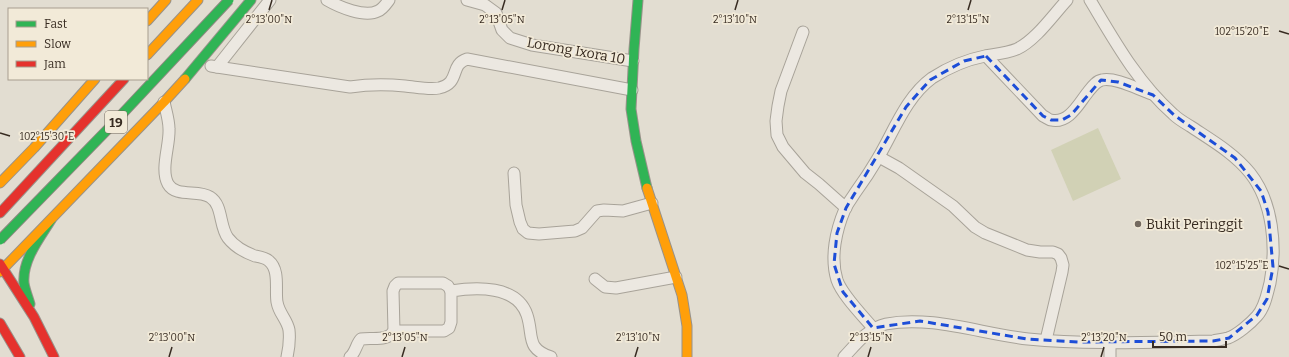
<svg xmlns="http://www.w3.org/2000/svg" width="1289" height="357" font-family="Bitter,serif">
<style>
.pitch{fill:#d1d1b5}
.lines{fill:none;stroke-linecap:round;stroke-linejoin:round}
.street-casing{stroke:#a8a399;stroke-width:13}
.fast-casing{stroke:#98928a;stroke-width:11}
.slow-casing{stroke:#98928a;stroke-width:11}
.jam-casing{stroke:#98928a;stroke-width:11}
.street{stroke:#ece8e1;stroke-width:11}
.fast{stroke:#30b455;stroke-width:9}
.slow{stroke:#ff9f0a;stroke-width:9}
.jam{stroke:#e5322d;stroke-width:9}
.fast-bridge-casing{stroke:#8e8880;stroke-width:11;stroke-linecap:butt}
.fast-bridge{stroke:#30b455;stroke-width:9}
.marked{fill:none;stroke:#1d4ed8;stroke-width:3;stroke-dasharray:8 5;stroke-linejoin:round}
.ticks{fill:none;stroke:#372b21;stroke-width:1.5}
.poi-dot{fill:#73695f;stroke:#f2ead8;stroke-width:1.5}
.labels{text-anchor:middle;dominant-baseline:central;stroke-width:3.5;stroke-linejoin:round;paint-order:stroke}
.shield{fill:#f2ead8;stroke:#6f6458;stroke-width:1}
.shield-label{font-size:13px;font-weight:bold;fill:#372b21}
.street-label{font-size:14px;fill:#372b21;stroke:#f2ead8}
.poi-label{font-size:14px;fill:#372b21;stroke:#f2ead8;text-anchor:start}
.ticks-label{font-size:10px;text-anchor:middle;fill:#372b21;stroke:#f2ead8;stroke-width:3.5;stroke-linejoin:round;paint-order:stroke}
</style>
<rect width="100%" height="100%" fill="#e2ddd1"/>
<polygon class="pitch" points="1098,128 1121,179 1073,201 1051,150"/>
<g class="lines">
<g class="street-casing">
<g id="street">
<path d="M327 0C339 7 365 18 378 11 383 9 386 4 389 0"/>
<polyline points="467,0 485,5 496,13 502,30 510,38 532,45 633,61"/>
<polyline points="803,32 781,91 778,106 776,121 777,135 783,147 805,173 819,184 846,208"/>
<path d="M986 56 1043 116C1046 117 1049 120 1051 120 1069 124 1079 103 1088 92 1092 87 1096 81 1102 80 1116 77 1139 90 1152 94"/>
<polyline points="211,66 217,67 270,0"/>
<path d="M217 67 350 87C369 84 387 84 405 86 416 87 429 90 439 88 461 83 449 65 467 59L632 90"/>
<path d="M164 102C166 111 169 120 169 129 170 145 160 169 168 184 176 198 198 189 210 197 223 205 219 226 228 238 235 247 244 252 255 256 260 257 266 258 269 261 280 270 275 290 277 302 279 314 287 319 289 330 290 339 289 348 287 357"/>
<polyline points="879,157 899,168 953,206 975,227 985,233 1027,250 1040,252 1053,252 1058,254 1061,258 1063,265 1062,272 1046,340"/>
<polyline points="514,173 516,205 520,222 523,229 528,233 539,234 575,231 582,228 597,211 604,210 623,211 652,203"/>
<polyline points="595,279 605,287 616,288 676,277"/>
<path d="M873 328C863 316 842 295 837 280 830 257 836 230 845 209 848 203 852 198 855 193 863 182 871 170 878 158 894 131 906 97 932 78 949 67 965 60 985 56 996 54 1007 53 1017 49 1036 40 1053 15 1067 0"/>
<polyline points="394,331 393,291 395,286 398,283 443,283 448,286 451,291"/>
<path d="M350 357C356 352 356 344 361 339 372 337 387 342 394 331H444L449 328 451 322V291C476 287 517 285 527 315 534 336 525 348 551 357"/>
<path d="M844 357C856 344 868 328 886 324 931 315 982 334 1028 339 1089 345 1152 342 1213 341 1218 340 1224 339 1228 338 1237 335 1251 323 1257 316 1265 307 1267 294 1270 283 1277 247 1273 202 1250 173 1234 153 1211 140 1190 126 1185 123 1178 119 1173 114 1137 82 1114 40 1090 0"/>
<polyline points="1110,357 1110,342"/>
</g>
</g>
<g class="fast-casing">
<g id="fast">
<polyline points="638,0 634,49 631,109 636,141 647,188"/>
<polyline points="185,79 251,0"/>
<path d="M30 304C28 297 25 290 24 283 22 260 40 238 51 220"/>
</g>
</g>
<g class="slow-casing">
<g id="slow">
<polyline points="147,21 166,0"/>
<polyline points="147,55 198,0"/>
<polyline points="0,183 34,148 95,79"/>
<polyline points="647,188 682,295 687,326 687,357"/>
<polyline points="0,272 164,102 185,79"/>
</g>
</g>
<g class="jam-casing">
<g id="jam">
<polyline points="0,213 124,79"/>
<polyline points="0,264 34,317 54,357"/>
<polyline points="0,323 20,357"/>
</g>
</g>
<use href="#street" class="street"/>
<use href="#fast" class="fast"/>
<use href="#slow" class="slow"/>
<use href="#jam" class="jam"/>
<g class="fast-bridge-casing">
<polyline id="fast-bridge" points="0,240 109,128 229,0"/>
</g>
<use href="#fast-bridge" class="fast-bridge"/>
</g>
<path class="marked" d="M986 56 1043 116 1051 120H1062L1071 115 1101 80 1118 82 1153 95 1174 115 1235 158 1261 191 1268 212 1273 267 1267 299 1257 315 1229 338 1213 341 1079 342 1027 339 920 321 873 328 843 292 834 264 837 233 846 208 906 107 930 80 964 61Z"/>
<path class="ticks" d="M269 10 272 0M502 10 505 0M735 10 738 0M968 10 971 0M1279 31 1289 34M0 133 10 136M1279 266 1289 269M169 357 172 347M402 357 405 347M635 357 638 347M868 357 871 347M1101 357 1104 347"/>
<circle class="poi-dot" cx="1138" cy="224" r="4"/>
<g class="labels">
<rect class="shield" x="105" y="111" width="22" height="22" rx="3"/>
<g class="shield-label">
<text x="116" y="122">19</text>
</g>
<g class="street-label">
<text transform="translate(576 51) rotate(10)">Lorong Ixora 10</text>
</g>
<g class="poi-label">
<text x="1146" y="224">Bukit Peringgit</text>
</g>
</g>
<g class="ticks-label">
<text x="269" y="23">2°13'00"N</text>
<text x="502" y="23">2°13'05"N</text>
<text x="735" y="23">2°13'10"N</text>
<text x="968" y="23">2°13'15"N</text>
<text x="1242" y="35">102°15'20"E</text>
<text x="47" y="140">102°15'30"E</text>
<text x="1242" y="269">102°15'25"E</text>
<text x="172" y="341">2°13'00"N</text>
<text x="405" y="341">2°13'05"N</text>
<text x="638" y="341">2°13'10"N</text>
<text x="871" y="341">2°13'15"N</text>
<text x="1104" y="341">2°13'20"N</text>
</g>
<rect x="8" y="8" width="140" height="72" fill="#f2ead8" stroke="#a79e8f"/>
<rect x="16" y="21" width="20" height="6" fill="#30b455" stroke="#a79e8f"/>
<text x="44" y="28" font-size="12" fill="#372b21">Fast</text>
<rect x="16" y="41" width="20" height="6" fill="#ff9f0a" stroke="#a79e8f"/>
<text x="44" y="48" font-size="12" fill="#372b21">Slow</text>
<rect x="16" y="61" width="20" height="6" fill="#e5322d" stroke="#a79e8f"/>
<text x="44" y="68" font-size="12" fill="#372b21">Jam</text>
<path d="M1153 341v6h73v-6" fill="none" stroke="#372b21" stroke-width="2"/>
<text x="1159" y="341" font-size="12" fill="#372b21" stroke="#f2ead8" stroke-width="3" paint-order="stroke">50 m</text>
</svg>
